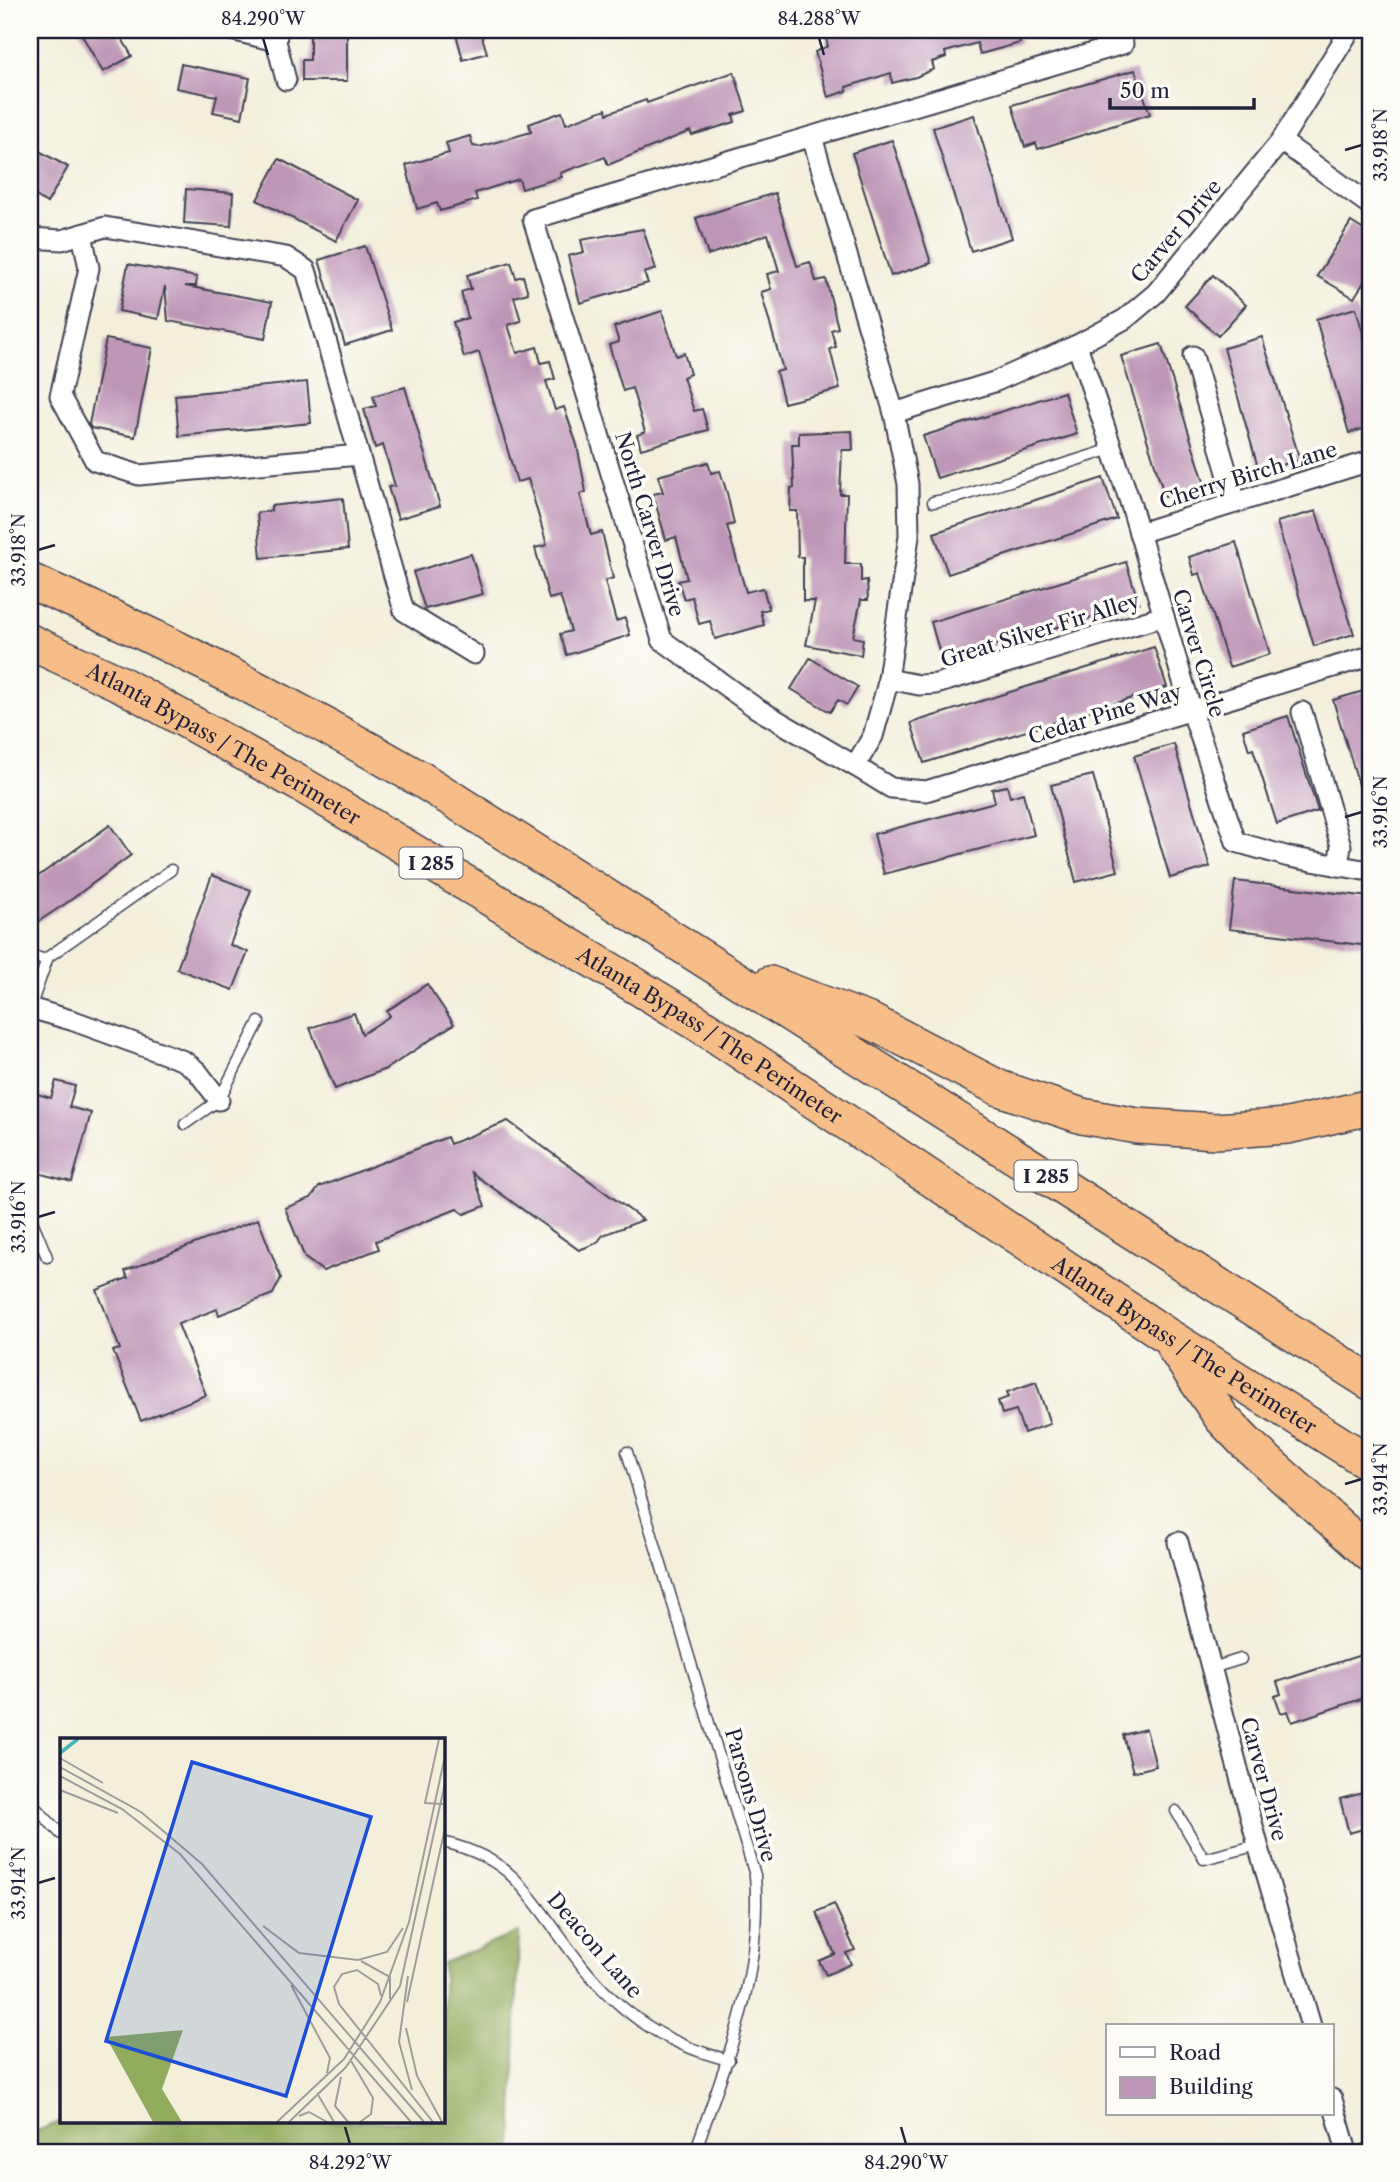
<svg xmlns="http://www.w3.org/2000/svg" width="1400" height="2182" font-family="'Libre Caslon Text',serif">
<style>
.forest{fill:#92ac5d;stroke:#5a674c;stroke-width:2}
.building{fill:#be97b8}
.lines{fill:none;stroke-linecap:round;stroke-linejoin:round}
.service-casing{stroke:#414153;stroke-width:13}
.minor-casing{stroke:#414153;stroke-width:23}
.motorway-casing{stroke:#414153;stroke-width:38}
.service{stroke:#fff;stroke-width:10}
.minor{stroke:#fff;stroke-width:19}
.motorway{stroke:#f7bd88;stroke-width:35}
.ticks{fill:none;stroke:#22223b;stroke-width:2.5}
.labels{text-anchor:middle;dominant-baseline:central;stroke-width:7;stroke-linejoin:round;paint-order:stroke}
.shield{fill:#fdfcf7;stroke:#646373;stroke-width:2}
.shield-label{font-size:19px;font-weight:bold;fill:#22223b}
.street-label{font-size:21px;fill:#22223b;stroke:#fdfcf7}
.inset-river{fill:none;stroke:#45b5bb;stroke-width:3.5}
.inset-road{fill:none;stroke:#9f9d9b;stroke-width:2}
.view{fill:#1d4ed8;fill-opacity:0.15;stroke:#1d4ed8;stroke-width:3.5}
.inset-edge{fill:none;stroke:#22223b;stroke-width:3.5}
.neatline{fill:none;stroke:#22223b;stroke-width:2.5}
.ticks-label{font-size:18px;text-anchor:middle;fill:#22223b}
</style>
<rect width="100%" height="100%" fill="#fdfcf7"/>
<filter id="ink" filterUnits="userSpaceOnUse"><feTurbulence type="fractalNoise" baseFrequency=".0143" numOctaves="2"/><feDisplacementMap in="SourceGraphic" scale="14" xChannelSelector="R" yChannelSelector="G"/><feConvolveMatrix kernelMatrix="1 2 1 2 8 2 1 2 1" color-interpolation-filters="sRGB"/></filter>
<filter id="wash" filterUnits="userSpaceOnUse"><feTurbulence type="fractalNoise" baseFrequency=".00686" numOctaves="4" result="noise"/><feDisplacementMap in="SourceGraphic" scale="28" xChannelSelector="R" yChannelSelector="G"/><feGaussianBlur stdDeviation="1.57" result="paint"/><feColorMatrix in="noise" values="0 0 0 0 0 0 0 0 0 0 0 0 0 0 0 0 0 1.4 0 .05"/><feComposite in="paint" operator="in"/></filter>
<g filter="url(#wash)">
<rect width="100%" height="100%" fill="#f3efdb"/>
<polygon class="forest" points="519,1932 512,2152 30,2152 30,2134 62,2121 443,2121 443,1963"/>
<g id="blocks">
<g class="building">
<polygon points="79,30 117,30 132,56 103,72"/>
<polygon points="310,30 347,30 347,81 302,81 302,60 310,60"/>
<polygon points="455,30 480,30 487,53 463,60"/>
<polygon points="855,30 1015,30 1020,43 980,54 977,43 945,52 946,57 932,62 934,69 916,77 892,83 891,73 846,87 847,91 828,97 815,52 828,46 826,39"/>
<polygon points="181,64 250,78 242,118 213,112 217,96 176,88"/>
<polygon points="1135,70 1150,114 1038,149 1036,143 1025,147 1012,105"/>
<polygon points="734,72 746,111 733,115 735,122 692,135 690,131 608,165 605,157 560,173 562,177 522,189 519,179 475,193 477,200 454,207 440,211 437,203 417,209 406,165 449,153 446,143 470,136 473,146 479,147 531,132 529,124 562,112 566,124 606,109 607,114 646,100 647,103"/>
<polygon points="974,115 1012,238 971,251 933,128"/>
<polygon points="892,140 931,263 891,276 852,153"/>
<polygon points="30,146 68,167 47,203 30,192"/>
<polygon points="279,159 358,200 336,241 257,200"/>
<polygon points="186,189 233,193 231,226 184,223"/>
<polygon points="775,193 797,266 810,262 816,281 826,279 838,328 831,330 836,347 830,349 840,389 784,403 776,372 783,370 761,292 771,289 767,274 779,271 768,234 708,255 696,218"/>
<polygon points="1351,222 1370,234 1370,272 1354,298 1317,276"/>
<polygon points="643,229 656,269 644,273 648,283 580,303 568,256 584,252 581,240"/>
<polygon points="365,246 392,330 345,345 319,260"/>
<polygon points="511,262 516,278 523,276 528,293 514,297 521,321 508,325 517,353 537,347 541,363 550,361 555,379 546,381 555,410 564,407 577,445 586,492 580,494 591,535 602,532 613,578 605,581 616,621 625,618 630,635 567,655 560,634 571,631 560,596 549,599 535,548 547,545 528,479 517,482 479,352 464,357 453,322 468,318 461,292 471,289 467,275"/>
<polygon points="128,264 197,277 196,286 185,286 272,302 265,339 168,321 165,286 158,319 119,311"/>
<polygon points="1213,275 1246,305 1218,336 1185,306"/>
<polygon points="1356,308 1370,358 1370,427 1349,433 1316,319"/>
<polygon points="662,311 676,356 684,353 690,374 683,377 694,411 702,409 708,430 641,449 637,435 645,432 632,388 623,391 609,345 619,342 614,327"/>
<polygon points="1262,337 1300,460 1259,471 1224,348"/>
<polygon points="106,339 152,348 135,437 91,428 89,424"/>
<polygon points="1161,344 1205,485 1165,497 1121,356"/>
<polygon points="307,382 311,423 179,436 175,395"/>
<polygon points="405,387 440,506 398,519 388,487 395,486 383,445 375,448 364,409 376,406 373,396"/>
<polygon points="1064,392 1077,434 937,478 923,436"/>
<polygon points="852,431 853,450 842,450 840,494 847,494 845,564 861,564 861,581 867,580 868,600 861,600 853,637 863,639 861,655 806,645 815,601 803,601 803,557 798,557 797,511 790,511 791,488 794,488 792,444 799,444 799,433"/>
<polygon points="708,462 711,473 720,471 727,493 734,524 727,526 746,592 763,588 769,609 760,611 764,625 715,639 710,621 699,624 692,597 684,599 678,581 687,579 676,537 666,540 653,494 663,492 658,476"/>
<polygon points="1103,478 1117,519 948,574 934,533"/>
<polygon points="343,498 348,549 261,558 257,513 271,511 271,506"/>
<polygon points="1316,511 1354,634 1314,646 1277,522"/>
<polygon points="1236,542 1270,654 1229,667 1200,573 1194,575 1189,557"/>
<polygon points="471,554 483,594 425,609 413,572"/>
<polygon points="1126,562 1139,603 942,661 931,622"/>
<polygon points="1154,647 1167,687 924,763 911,723"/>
<polygon points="810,658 858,687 847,705 838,700 830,712 791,689"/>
<polygon points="1370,689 1370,810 1367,811 1333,700"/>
<polygon points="1288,716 1318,811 1277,824 1253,749 1249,750 1243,730"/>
<polygon points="1174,744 1210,867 1170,878 1134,756"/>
<polygon points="1093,775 1118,871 1076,882 1051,785"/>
<polygon points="1007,786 1010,797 1023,793 1034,835 884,874 874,834 995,802 992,789"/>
<polygon points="110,825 131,855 68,902 30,927 30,882"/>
<polygon points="212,875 251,890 230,945 248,952 233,990 177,969"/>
<polygon points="1235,881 1370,897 1370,946 1229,929"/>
<polygon points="427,984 454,1024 388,1068 335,1089 310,1028 354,1013 362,1034 390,1016 387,1011"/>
<polygon points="56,1081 75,1086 69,1107 91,1113 72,1182 30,1171 30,1092 51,1098"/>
<polygon points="508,1121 643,1220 603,1235 597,1243 579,1250 472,1173 485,1206 464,1214 457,1209 376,1241 379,1249 323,1271 305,1258 285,1208 311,1198 319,1187 447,1137 450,1144"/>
<polygon points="258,1219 281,1278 273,1294 219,1315 217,1309 178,1324 206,1395 141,1421 113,1351 120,1349 97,1290 128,1278 125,1271"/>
<polygon points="1036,1382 1050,1424 1024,1433 1016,1410 1002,1414 998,1401 1009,1397 1007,1392"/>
<polygon points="1361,1655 1370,1683 1370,1696 1292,1722 1288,1711 1281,1713 1275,1696 1281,1694 1277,1682"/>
<polygon points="1146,1729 1156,1766 1133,1772 1123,1735"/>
<polygon points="1367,1792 1370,1827 1349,1833 1340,1799"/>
<polygon points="834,1904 855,1950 846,1953 851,1964 826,1975 819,1961 835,1954 816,1912"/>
</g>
</g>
</g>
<g filter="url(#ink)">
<use href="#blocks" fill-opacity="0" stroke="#414153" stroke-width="2"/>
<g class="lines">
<g class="service-casing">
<g id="service">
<polyline points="933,502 959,497 1112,449"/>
<polyline points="30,955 46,960"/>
<polyline points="30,1008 48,957 171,870"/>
<polyline points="185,1124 219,1100 259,1022"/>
<polyline points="30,1216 47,1257"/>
<path d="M627 1452 755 1875C763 1976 727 2059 695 2152"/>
<polyline points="1212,1668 1241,1659"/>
<polyline points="30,1802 61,1834"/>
<polyline points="1176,1811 1204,1859 1258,1845"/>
<path d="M443 1842C468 1848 495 1859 514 1878 548 1913 574 1964 612 1998 645 2029 686 2050 729 2060"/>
<polyline points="1361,2152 1370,2147"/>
</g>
</g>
<g class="minor-casing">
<g id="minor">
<polyline points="231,30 276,41 278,30"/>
<polyline points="276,41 286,80"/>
<polyline points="812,137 894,413 908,484 909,536 887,686 873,736 855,766 756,708 662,640 533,219 1123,44"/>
<polyline points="1281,141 1370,205"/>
<polyline points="82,234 89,268 60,396 95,461 139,475 359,455"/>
<polyline points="30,238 62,240 105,227 286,257 306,270 404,611 474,654"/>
<polyline points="1077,345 1131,505 1192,712 1236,842 1289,857 1363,870 1370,868"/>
<polyline points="1193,356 1236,503"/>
<polyline points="894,413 994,382 1077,345 1125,319 1156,293 1281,141 1350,30"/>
<polyline points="1139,533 1370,461"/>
<polyline points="888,679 919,685 936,684 1164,616"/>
<polyline points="1302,712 1341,846 1338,866"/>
<polyline points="855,766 891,788 926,791 1370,656"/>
<polyline points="30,1008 74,1021 184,1061 197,1071 219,1100"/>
<polyline points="1178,1542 1258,1845 1311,2026"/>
<polyline points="1332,2099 1347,2152"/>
</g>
</g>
<g class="motorway-casing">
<g id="motorway">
<path d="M30 581C165 639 295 707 422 780L1370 1382"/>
<path id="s1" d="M30 642 121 684 309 789 696 1022 1166 1335 1370 1463"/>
<polyline points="770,984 872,1022 999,1088 1082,1116 1137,1126 1216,1131 1288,1126 1370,1107"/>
<polyline points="1174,1347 1222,1418 1245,1442 1370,1554"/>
</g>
</g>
<use href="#service" class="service"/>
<use href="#minor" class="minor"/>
<use href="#motorway" class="motorway"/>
</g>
</g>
<path class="ticks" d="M263 38 268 55M819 38 824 55M1345 150 1362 145M38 550 55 545M1345 817 1362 812M38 1217 55 1212M1345 1484 1362 1479M38 1883 55 1878M345 2127 350 2144M901 2127 906 2144"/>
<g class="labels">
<g class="shield">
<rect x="399.5" y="847.5" width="63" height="31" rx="5"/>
<rect x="1014.5" y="1160.5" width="63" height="31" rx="5"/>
</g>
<g class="shield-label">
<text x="431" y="863">I 285</text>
<text x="1046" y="1176">I 285</text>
</g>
<g class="street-label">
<text transform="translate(1176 231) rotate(-50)">Carver Drive</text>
<text transform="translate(1248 475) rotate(-17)">Cherry Birch Lane</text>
<text transform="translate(650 524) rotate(73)">North Carver Drive</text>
<text transform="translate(1040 630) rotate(-17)">Great Silver Fir Alley</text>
<text transform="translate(1199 653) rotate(73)">Carver Circle</text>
<text transform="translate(1105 714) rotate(-17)">Cedar Pine Way</text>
<text stroke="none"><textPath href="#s1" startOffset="219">Atlanta Bypass / The Perimeter</textPath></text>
<text stroke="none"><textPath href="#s1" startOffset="786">Atlanta Bypass / The Perimeter</textPath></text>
<text stroke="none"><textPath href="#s1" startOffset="1353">Atlanta Bypass / The Perimeter</textPath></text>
<text transform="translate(1264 1779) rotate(75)">Carver Drive</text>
<text transform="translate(751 1795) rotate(74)">Parsons Drive</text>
<text transform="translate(595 1945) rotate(49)">Deacon Lane</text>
</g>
</g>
<g transform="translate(60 1738)">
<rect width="385" height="385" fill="#f3efdb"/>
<path d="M123 292 102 351 122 384H93L46 299Z" fill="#92ac5d"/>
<path class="inset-river" d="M0 15 18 1"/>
<path class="inset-road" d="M379 1 365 65 385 66M0 20 43 45M0 29 81 74 142 126 364 384M0 38 62 71 120 116 351 384M0 52 58 75M203 188 239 215 298 222 327 214 343 190M301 223 330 239V261M348 238 339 304 352 352M231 247 270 320 267 335M321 258 318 246 297 232 282 236 274 249 279 266 373 384M347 264 385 90M346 290 357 338 382 384M290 321 313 360 311 376 300 384M281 339 275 368 288 384M257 355 274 384M239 378 249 374 267 384M217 384 284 321 320 264 349 184 385 18M229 384 286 329 340 248 385 45"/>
<path class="view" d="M132 24 311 79 226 358 46 303Z"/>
<rect width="385" height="385" class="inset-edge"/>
</g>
<rect width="1400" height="2182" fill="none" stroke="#fdfcf7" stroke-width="77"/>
<rect x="1106" y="2024" width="228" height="91" fill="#fdfcf7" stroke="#a5a5ac" stroke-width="2"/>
<rect x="1120" y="2047" width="35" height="10" fill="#ffffff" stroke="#a5a5ac" stroke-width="2"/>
<text x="1169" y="2060" font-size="21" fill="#22223b">Road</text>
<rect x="1120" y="2077" width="35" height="21" fill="#be97b8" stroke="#a5a5ac" stroke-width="2"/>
<text x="1169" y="2094" font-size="21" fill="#22223b">Building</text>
<path d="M1110 98v10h144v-10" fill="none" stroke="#22223b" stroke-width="3.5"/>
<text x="1120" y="98" font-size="21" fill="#22223b" stroke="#fdfcf7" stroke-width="5" paint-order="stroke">50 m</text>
<rect x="38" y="38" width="1324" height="2106" class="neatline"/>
<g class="ticks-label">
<text x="263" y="25">84.290°W</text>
<text x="819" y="25">84.288°W</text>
<text transform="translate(1381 145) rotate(-90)" y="6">33.918°N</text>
<text transform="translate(19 550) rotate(-90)" y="6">33.918°N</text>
<text transform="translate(1381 812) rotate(-90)" y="6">33.916°N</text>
<text transform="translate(19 1217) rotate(-90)" y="6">33.916°N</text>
<text transform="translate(1381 1479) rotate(-90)" y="6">33.914°N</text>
<text transform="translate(19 1883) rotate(-90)" y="6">33.914°N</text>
<text x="350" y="2169">84.292°W</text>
<text x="906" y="2169">84.290°W</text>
</g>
</svg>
